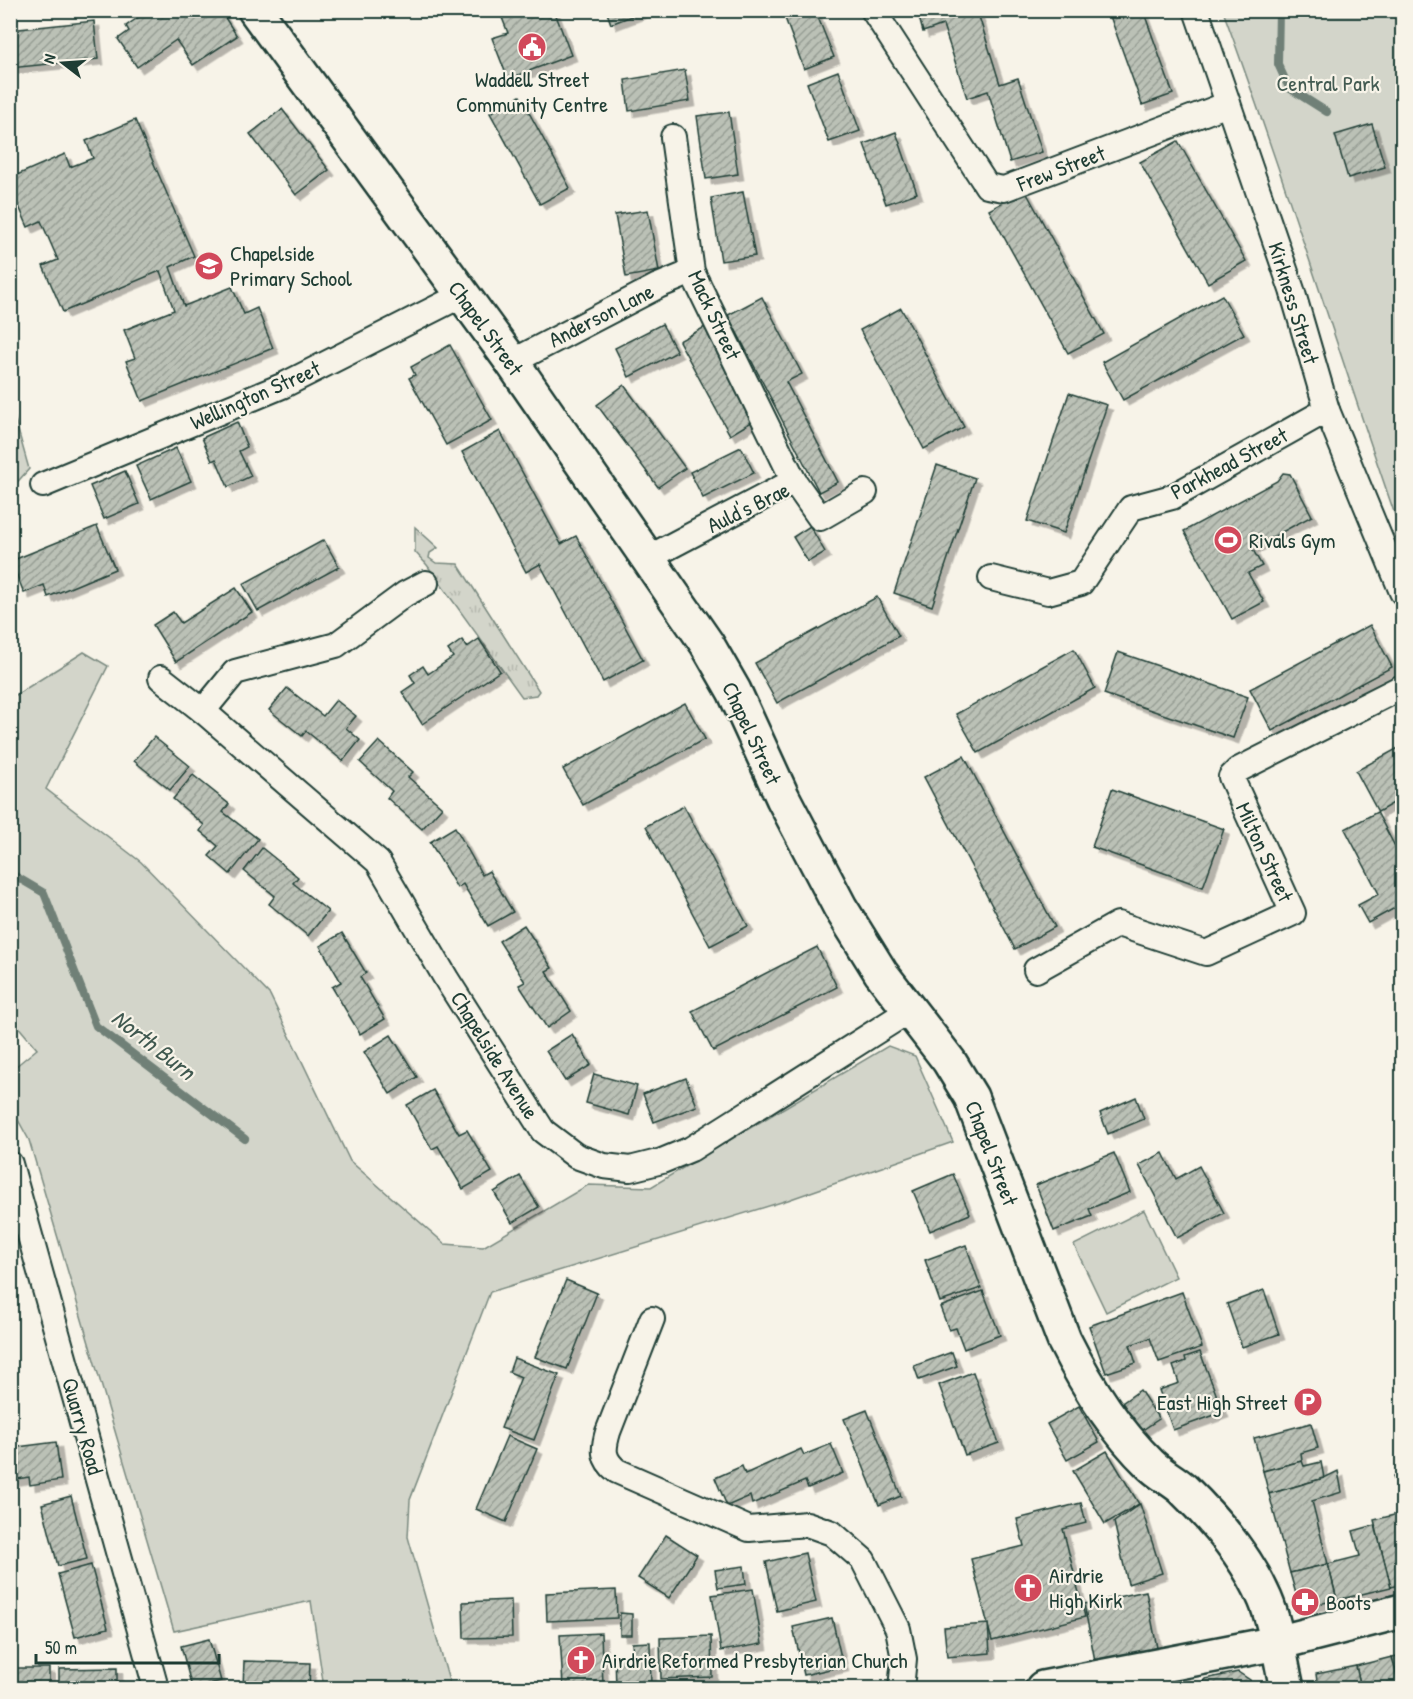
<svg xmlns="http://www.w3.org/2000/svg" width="1413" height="1699" font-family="'Patrick Hand',sans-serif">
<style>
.grass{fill:url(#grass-tufts);stroke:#79897f;stroke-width:1.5}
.park{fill:#d3d5ca;stroke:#79897f;stroke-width:1.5}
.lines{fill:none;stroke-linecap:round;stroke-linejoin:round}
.stream{stroke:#6f8077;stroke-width:8}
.building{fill:url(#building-hatch);stroke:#1f3d34;stroke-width:1.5;filter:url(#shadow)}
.street-casing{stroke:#1f3d34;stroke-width:28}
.secondary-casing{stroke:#1f3d34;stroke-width:38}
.primary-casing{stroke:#1f3d34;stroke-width:38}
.street{stroke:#f7f3e8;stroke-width:24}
.secondary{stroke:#f7f3e8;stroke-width:33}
.primary{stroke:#f7f3e8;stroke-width:33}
.labels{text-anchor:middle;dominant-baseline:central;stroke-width:4.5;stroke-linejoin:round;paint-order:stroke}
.poi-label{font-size:22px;fill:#1f3d34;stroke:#f7f3e8;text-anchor:start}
.park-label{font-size:22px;fill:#435b52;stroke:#f7f3e8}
.street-label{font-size:22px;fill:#1f3d34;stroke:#f7f3e8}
.water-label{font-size:24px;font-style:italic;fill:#405950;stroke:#f7f3e8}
</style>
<defs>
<pattern id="grass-tufts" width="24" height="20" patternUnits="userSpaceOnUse" patternTransform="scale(1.5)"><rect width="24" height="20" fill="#d3d5ca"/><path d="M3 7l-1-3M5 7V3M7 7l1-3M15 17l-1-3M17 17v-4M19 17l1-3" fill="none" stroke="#b5b8ae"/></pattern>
<pattern id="building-hatch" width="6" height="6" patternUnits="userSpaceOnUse" patternTransform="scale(1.5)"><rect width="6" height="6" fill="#bbc1b6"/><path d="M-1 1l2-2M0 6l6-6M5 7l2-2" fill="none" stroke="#979e95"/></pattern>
<filter id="shadow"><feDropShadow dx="5.5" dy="5.5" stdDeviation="0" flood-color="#0004"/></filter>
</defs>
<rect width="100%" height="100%" fill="#f7f3e8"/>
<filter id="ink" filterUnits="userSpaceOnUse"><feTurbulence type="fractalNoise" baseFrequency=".0167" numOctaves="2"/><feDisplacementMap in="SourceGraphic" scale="12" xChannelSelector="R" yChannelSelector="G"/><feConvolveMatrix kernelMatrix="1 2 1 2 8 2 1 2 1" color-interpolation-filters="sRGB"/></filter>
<g filter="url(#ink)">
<polygon class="grass" points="415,527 438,548 430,553 429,558 436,563 458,564 539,691 536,695 522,697 427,565 415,552"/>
<g class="park">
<path d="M1223 11H1402V535C1341 361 1287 184 1223 11Z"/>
<polygon points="11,405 29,469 11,489 10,489"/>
<polygon points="84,652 108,666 46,789 141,862 270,995 350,1161 445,1244 483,1247 588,1185 651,1187 888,1046 915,1056 953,1142 788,1200 490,1292 410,1500 408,1537 451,1688 324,1688 311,1601 174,1631 29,1140 11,1107 10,1071 37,1049 11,1018 11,698"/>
<polygon points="1144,1210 1176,1277 1106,1312 1074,1245"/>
</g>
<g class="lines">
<g class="stream">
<polyline points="1279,10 1278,64 1289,88 1327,112"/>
<polyline points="10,873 44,893 96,1026 245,1139"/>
</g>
</g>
<g class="building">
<polygon points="149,10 220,10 237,36 193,65 176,40 137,67 118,39 129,31 126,26"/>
<polygon points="499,10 554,10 571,55 508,79 492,38 508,33"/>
<polygon points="606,10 647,10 611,24"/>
<polygon points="782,10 815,10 834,57 804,69"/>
<polygon points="917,10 955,10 957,16 977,10 1000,84 1018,78 1042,152 1010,162 988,91 967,98 943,25 923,32"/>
<polygon points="1124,10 1143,10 1173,94 1142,105 1110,16"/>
<polygon points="94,21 98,59 10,68 10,30"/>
<polygon points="685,70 690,101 629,111 625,80"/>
<polygon points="838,71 860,131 829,142 807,83"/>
<polygon points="520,96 570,188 540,204 490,113"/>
<polygon points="282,109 329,170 296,195 250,134"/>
<polygon points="729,112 738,174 706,179 697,116"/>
<polygon points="135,120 194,256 170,267 184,306 232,287 244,314 257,308 273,348 142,401 126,361 135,358 124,330 174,310 160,271 63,312 43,266 58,260 41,221 28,227 10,186 10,178 65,154 70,167 93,158 86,141"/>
<polygon points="1372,124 1385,167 1348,178 1335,135"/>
<polygon points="896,132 917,193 886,204 864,144"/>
<polygon points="1178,141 1246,261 1208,283 1140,162"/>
<polygon points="1025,190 1104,334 1068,353 989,210"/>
<polygon points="743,192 755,256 721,261 711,198"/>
<polygon points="648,210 659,271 626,277 615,215"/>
<polygon points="1222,295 1244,334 1123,400 1102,362"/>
<polygon points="762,297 802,374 786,382 838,482 819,492 728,315"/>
<polygon points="901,308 964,427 924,449 860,330"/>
<polygon points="662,324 677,352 629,377 615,348"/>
<polygon points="705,327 755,420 730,435 679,341"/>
<polygon points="450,345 492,420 446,445 409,378 415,375 411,367"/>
<polygon points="624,385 685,468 658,487 597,405"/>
<polygon points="1069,393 1107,405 1064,533 1027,521"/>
<polygon points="237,422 247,447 239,451 251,476 228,487 216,459 212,461 202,438"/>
<polygon points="500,431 561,544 576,536 643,660 603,682 540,564 526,572 462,452"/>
<polygon points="741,447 754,473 703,498 690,472"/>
<polygon points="176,448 191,481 151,499 136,466"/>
<polygon points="937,465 975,478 932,606 894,593"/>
<polygon points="125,471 139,504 104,519 90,486"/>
<polygon points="1283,473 1290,474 1312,516 1252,548 1262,566 1248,573 1264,602 1232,619 1184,531 1277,481"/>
<polygon points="97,526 115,569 48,597 44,585 24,593 11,561"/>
<polygon points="810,526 825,552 808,562 793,537"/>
<polygon points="324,540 339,567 258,611 243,584"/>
<polygon points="236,588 252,612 176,662 153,625 173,612 181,623"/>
<polygon points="877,597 899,636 777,703 755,663"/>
<polygon points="1370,625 1392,667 1272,731 1250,689"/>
<polygon points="479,639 500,671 422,724 402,692 415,683 410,675 423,666 428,674 453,657 448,650 462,640 467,647"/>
<polygon points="1074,649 1095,688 978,753 956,714"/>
<polygon points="1118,652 1248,697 1233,738 1104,694"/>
<polygon points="287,688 323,716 336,700 356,716 346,728 360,740 343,761 306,731 302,736 269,710"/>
<polygon points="685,703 705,739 583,805 563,769"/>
<polygon points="154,737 190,766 170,790 134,761"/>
<polygon points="379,741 413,772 408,777 442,807 422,829 387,798 392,791 360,762"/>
<polygon points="1402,746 1402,798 1378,812 1356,771"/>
<polygon points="964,756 1055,927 1015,949 924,777"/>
<polygon points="193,775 229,804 223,812 258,839 230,874 209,856 218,846 200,831 204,825 173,799"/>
<polygon points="1112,789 1224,829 1203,887 1092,847"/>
<polygon points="684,806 748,926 710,946 646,826"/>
<polygon points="1377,812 1402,860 1402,904 1368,923 1358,905 1379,894 1345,829"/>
<polygon points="455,827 482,875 489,871 513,912 488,926 463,884 457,888 430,842"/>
<polygon points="262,848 298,877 293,883 328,911 308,936 269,904 275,896 244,871"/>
<polygon points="524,925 552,968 546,971 571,1011 547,1028 519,985 525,982 499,941"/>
<polygon points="342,933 366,973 360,977 385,1019 360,1034 332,987 341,982 320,946"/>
<polygon points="817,947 837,987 713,1051 692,1011"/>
<polygon points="572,1034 591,1065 565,1081 546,1051"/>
<polygon points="391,1035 417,1077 390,1094 364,1052"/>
<polygon points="594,1074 637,1086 629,1115 586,1103"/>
<polygon points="686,1078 697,1106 654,1122 643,1094"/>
<polygon points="433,1090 459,1134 467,1130 492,1172 463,1189 438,1146 432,1149 407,1105"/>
<polygon points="1136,1097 1144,1119 1108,1134 1100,1113"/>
<polygon points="1114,1153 1130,1192 1089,1209 1092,1216 1054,1231 1036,1185"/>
<polygon points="1163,1153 1176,1179 1199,1166 1224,1213 1177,1238 1139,1165"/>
<polygon points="953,1174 970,1214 930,1231 913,1191"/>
<polygon points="520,1176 539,1207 512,1223 494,1192"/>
<polygon points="966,1245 981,1288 940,1302 925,1260"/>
<polygon points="566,1280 597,1293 567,1369 535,1357"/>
<polygon points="1264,1290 1279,1334 1242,1347 1227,1304"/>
<polygon points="983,1291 1000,1335 964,1349 956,1328 949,1330 940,1307"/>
<polygon points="1182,1292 1202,1347 1159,1362 1150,1338 1130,1345 1136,1363 1106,1373 1089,1326"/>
<polygon points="952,1352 957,1366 919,1380 914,1366"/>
<polygon points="1200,1352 1223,1412 1173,1430 1159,1390 1179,1383 1173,1366 1186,1361 1185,1357"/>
<polygon points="514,1358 559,1375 534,1440 501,1428 521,1377 509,1372"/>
<polygon points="973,1372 999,1443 965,1455 939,1385"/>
<polygon points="1140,1390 1159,1419 1141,1431 1122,1403"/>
<polygon points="1079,1406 1099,1442 1067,1460 1047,1424"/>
<polygon points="867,1410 901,1496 879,1505 844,1419"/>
<polygon points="1311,1423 1318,1448 1301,1453 1302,1461 1263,1471 1254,1438"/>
<polygon points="507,1436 537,1449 506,1522 476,1509"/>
<polygon points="56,1442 61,1480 30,1485 29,1477 11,1480 10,1448"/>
<polygon points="831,1444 843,1473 808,1488 805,1481 752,1504 750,1496 727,1506 715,1478 742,1466 745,1474 801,1449 804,1455"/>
<polygon points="1107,1451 1139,1504 1105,1524 1073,1471"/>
<polygon points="1302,1461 1304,1466 1321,1462 1324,1478 1269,1494 1263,1471"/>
<polygon points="1338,1471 1342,1492 1312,1501 1328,1564 1290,1573 1269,1494 1324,1478"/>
<polygon points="1402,1473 1402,1509 1393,1476"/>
<polygon points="71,1496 87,1559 58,1566 42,1504"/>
<polygon points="1081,1503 1086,1523 1063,1529 1085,1617 992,1641 971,1559 1024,1546 1017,1519"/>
<polygon points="1140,1504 1162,1573 1128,1584 1114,1522"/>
<polygon points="1402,1513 1402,1584 1391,1587 1374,1520"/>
<polygon points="1375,1525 1391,1587 1337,1600 1328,1564 1360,1556 1353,1531"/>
<polygon points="666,1535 697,1555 669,1598 638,1578"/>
<polygon points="805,1553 816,1602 777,1611 766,1562"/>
<polygon points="1328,1564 1337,1600 1300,1608 1290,1573"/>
<polygon points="91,1565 108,1628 75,1637 58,1574"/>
<polygon points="744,1566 746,1584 718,1588 715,1570"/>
<polygon points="753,1589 762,1644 721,1651 712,1595"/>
<polygon points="616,1590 617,1618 547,1621 546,1593"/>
<polygon points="1146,1591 1158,1653 1096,1666 1084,1604"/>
<polygon points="511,1600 512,1637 464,1638 463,1602"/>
<polygon points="620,1613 632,1614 632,1635 620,1635"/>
<polygon points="832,1618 843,1666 804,1675 793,1627"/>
<polygon points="988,1624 990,1653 947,1657 944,1627"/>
<polygon points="601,1633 603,1685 563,1687 560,1635"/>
<polygon points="711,1636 712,1677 661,1679 660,1638"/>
<polygon points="209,1639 221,1681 192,1688 181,1646"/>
<polygon points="650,1642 651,1688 616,1688 615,1655 633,1655 632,1643"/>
<polygon points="1402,1655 1402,1687 1400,1688 1392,1657"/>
<polygon points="1392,1657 1400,1688 1361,1688 1356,1666"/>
<polygon points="244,1661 310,1663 309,1688 272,1686 272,1688 243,1688"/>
<polygon points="1356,1666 1361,1688 1318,1688 1316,1674"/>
<rect x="10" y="1668" width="39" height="20"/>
<polygon points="117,1668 117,1688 59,1688 59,1669"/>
<polygon points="1238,1672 1250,1680 1252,1688 1198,1688 1205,1679"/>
</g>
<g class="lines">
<g class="street-casing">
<g id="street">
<polyline points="873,10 987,186 1004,189 1228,104"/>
<polyline points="1196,10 1292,290 1327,410 1402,592"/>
<polyline points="673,137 692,272 794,481"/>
<polyline points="512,362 658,286 692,272"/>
<polyline points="43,485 282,386 462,295"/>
<polyline points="648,558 794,481 820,518 865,492"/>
<polyline points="991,578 1048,592 1081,583 1131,508 1172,497 1327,410"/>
<polyline points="161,678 203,711 378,862 447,980 543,1131 576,1156 604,1166 630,1169 662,1161 691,1149 910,1010"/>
<polyline points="203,711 235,672 336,645 405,594 426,583"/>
<polyline points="1036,970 1118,924 1206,953 1293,913 1231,777 1238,770 1402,687"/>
<polyline points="10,1164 156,1688"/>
<path d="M652 1319 608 1432C603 1449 602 1459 617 1471L749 1529 807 1524 832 1533 863 1560 898 1629 904 1659 901 1688"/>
</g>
</g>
<g class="secondary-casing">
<polyline id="secondary" points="1043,1688 1277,1643 1402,1611"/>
</g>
<g class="primary-casing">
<path id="primary" d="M255 10 512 362 707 644 734 691 783 798 840 907 881 973 949 1061 971 1097 1064 1340C1086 1384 1115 1430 1150 1464 1160 1474 1173 1480 1183 1489 1214 1519 1248 1559 1265 1599 1277 1627 1280 1659 1287 1688"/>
</g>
<use href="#street" class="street"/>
<use href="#secondary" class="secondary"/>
<use href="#primary" class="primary"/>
</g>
</g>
<defs>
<g id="civic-disc" transform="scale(1.5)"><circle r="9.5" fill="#d1495b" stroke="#f7f3e8"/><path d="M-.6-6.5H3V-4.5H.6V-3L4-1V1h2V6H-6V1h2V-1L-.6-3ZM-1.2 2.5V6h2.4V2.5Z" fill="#fff"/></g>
<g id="school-disc" transform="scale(1.5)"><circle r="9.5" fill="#d1495b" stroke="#f7f3e8"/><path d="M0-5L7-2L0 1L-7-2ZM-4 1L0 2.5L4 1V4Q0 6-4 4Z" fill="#fff"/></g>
<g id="stadium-disc" transform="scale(1.5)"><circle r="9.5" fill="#d1495b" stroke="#f7f3e8"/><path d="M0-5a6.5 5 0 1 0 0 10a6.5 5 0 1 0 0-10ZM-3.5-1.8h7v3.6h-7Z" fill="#fff"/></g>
<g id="parking-disc" transform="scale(1.5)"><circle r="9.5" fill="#d1495b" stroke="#f7f3e8"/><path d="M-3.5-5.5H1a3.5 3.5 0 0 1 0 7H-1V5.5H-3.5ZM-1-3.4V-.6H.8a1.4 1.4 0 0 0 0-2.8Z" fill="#fff"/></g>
<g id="church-disc" transform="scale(1.5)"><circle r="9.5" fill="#d1495b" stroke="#f7f3e8"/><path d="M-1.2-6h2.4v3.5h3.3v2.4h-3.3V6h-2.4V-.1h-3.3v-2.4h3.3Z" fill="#fff"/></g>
<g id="pharmacy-disc" transform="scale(1.5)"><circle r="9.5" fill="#d1495b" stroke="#f7f3e8"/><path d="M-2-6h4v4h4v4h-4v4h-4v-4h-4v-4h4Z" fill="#fff"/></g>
</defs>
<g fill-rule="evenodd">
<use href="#civic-disc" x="532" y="47"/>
<use href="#school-disc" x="209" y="266"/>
<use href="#stadium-disc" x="1228" y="540"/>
<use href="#parking-disc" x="1308" y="1402"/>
<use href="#church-disc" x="1028" y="1588"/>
<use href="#pharmacy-disc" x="1305" y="1602"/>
<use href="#church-disc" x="581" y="1660"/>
</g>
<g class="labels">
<g class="poi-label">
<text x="532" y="79" text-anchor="middle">Waddell Street<tspan x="532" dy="25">Community Centre</tspan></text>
<text x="230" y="253">Chapelside<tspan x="230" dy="25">Primary School</tspan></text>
<text x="1249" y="540">Rivals Gym</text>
<text x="1287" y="1402" text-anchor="end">East High Street</text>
<text x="1049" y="1575">Airdrie<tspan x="1049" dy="25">High Kirk</tspan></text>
<text x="1326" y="1602">Boots</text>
<text x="602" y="1660">Airdrie Reformed Presbyterian Church</text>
</g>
<g class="park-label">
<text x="1328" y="83">Central Park</text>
</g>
<g class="street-label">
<text transform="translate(1061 168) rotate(-21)">Frew Street</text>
<text transform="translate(1294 303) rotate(73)">Kirkness Street</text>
<text transform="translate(601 315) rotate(-27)">Anderson Lane</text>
<text transform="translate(715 315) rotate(65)">Mack Street</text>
<text transform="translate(486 328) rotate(54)">Chapel Street</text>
<text transform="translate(255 395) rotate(-24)">Wellington Street</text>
<text transform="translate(1229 463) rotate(-28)">Parkhead Street</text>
<text transform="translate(748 507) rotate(-26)">Auld's Brae</text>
<text transform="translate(752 733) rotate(65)">Chapel Street</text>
<text transform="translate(1265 852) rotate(65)">Milton Street</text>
<text transform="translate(495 1055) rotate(58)">Chapelside Avenue</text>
<text transform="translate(992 1153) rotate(69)">Chapel Street</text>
<text transform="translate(83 1426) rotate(74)">Quarry Road</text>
</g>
<g class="water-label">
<text transform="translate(154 1044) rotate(38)">North Burn</text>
</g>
</g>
<rect width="1413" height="1699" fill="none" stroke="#f7f3e8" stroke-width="36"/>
<rect x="18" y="18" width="1377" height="1663" fill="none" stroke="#1f3d34" stroke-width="2" filter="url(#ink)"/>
<g transform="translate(63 63) rotate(287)" stroke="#f7f3e8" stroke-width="4.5" paint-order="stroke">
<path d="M0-4.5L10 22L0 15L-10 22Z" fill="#1f3d34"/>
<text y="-9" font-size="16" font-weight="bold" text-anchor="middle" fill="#1f3d34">N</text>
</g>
<path d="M36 1654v9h183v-9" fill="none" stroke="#1f3d34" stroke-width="3"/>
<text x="45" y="1654" font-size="18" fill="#1f3d34" stroke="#f7f3e8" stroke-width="4.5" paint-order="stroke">50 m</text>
</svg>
